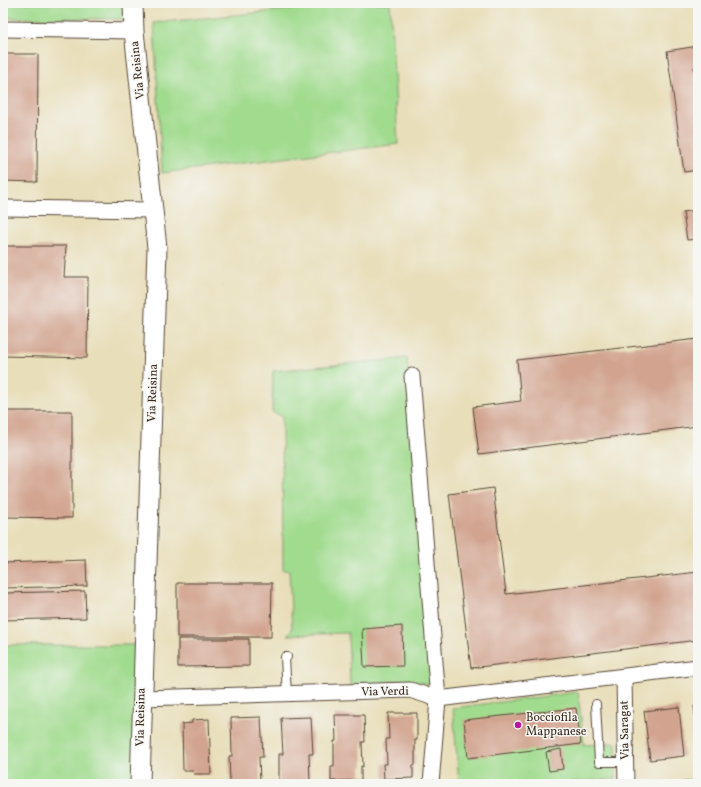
<svg xmlns="http://www.w3.org/2000/svg" width="701" height="787" font-family="Vollkorn,serif">
<style>
.green{fill:#a0db8e;stroke:#6e8256}
.building{fill:#d2a490}
.lines{fill:none;stroke-linecap:round;stroke-linejoin:round}
.service-casing{stroke:#554535;stroke-width:10}
.minor-casing{stroke:#554535;stroke-width:17}
.tertiary-casing{stroke:#554535;stroke-width:21}
.service{stroke:#fff;stroke-width:8}
.minor{stroke:#fff;stroke-width:15}
.tertiary{stroke:#fff;stroke-width:19}
.poi-dot{fill:#b5179e;stroke:#f6f6f2;stroke-width:1.5}
.labels{text-anchor:middle;dominant-baseline:central;stroke-width:3;stroke-linejoin:round;paint-order:stroke}
.street-label{font-size:12px;fill:#3b2a1e;stroke:#f6f6f2}
.poi-label{font-size:12px;fill:#3b2a1e;stroke:#f6f6f2;text-anchor:start}
</style>
<rect width="100%" height="100%" fill="#f6f6f2"/>
<filter id="ink" filterUnits="userSpaceOnUse"><feTurbulence type="fractalNoise" baseFrequency=".025" numOctaves="2"/><feDisplacementMap in="SourceGraphic" scale="8" xChannelSelector="R" yChannelSelector="G"/><feConvolveMatrix kernelMatrix="1 2 1 2 8 2 1 2 1" color-interpolation-filters="sRGB"/></filter>
<filter id="wash" filterUnits="userSpaceOnUse"><feTurbulence type="fractalNoise" baseFrequency=".012" numOctaves="4" result="noise"/><feDisplacementMap in="SourceGraphic" scale="16" xChannelSelector="R" yChannelSelector="G"/><feGaussianBlur stdDeviation="0.9" result="paint"/><feColorMatrix in="noise" values="0 0 0 0 0 0 0 0 0 0 0 0 0 0 0 0 0 1.4 0 .05"/><feComposite in="paint" operator="in"/></filter>
<g filter="url(#wash)">
<rect width="100%" height="100%" fill="#e8deb9"/>
<g class="green">
<polygon points="3,3 124,3 125,19 3,18"/>
<polygon points="355,3 390,3 398,144 162,173 154,23"/>
<polygon points="407,358 432,685 409,680 350,685 348,633 287,635 292,630 289,570 283,570 282,416 272,412 273,371"/>
<polygon points="3,645 144,645 142,784 3,784"/>
<polygon points="578,692 584,745 616,743 616,779 546,784 459,784 453,708"/>
</g>
<g id="blocks">
<g class="building">
<polygon points="698,46 698,66 694,67 698,98 698,170 684,172 667,51"/>
<polygon points="3,54 38,54 37,182 3,181"/>
<polygon points="698,210 698,239 687,240 683,212"/>
<polygon points="3,246 66,246 64,277 88,277 87,358 3,356"/>
<polygon points="698,339 698,426 479,454 473,407 521,401 517,360"/>
<polygon points="3,411 72,411 72,518 3,517"/>
<polygon points="493,488 506,594 698,572 698,640 471,668 449,494"/>
<polygon points="86,560 87,586 3,588 3,563"/>
<polygon points="177,583 272,583 271,637 177,637"/>
<polygon points="85,591 86,618 3,620 3,593"/>
<polygon points="402,626 403,666 364,667 362,629"/>
<polygon points="178,639 249,639 249,666 178,667"/>
<polygon points="694,706 698,706 698,733 697,733"/>
<polygon points="679,707 684,756 650,760 644,711"/>
<polygon points="576,708 581,744 468,758 464,720"/>
<polygon points="388,713 417,713 417,740 415,740 415,765 413,765 413,778 384,779 383,764 387,764 386,739 389,739"/>
<polygon points="335,715 364,715 365,742 362,742 363,767 361,766 361,780 331,781 331,766 334,766 334,741 336,741"/>
<polygon points="261,717 263,757 259,757 260,782 230,783 229,756 232,756 231,718"/>
<polygon points="311,717 313,754 309,754 310,781 279,782 279,754 283,754 281,718"/>
<polygon points="209,719 211,774 194,774 193,771 183,771 182,724 192,723 192,720"/>
<polygon points="561,749 563,769 549,771 546,752"/>
<polygon points="698,780 698,784 678,784 678,783"/>
</g>
</g>
</g>
<g filter="url(#ink)">
<use href="#blocks" fill-opacity="0" stroke="#554535" stroke-width="1"/>
<g class="lines">
<g class="service-casing">
<g id="service">
<polyline points="287,695 285,657 287,657"/>
<polyline points="596,704 599,762 626,762"/>
</g>
</g>
<g class="minor-casing">
<g id="minor">
<polyline points="3,29 134,31"/>
<polyline points="3,208 153,210"/>
<polyline points="412,376 438,699 431,784"/>
<polyline points="624,677 626,784"/>
<polyline points="142,698 410,690 438,699 698,667"/>
</g>
</g>
<g class="tertiary-casing">
<polyline id="tertiary" points="133,3 134,31 157,248 140,784"/>
</g>
<use href="#service" class="service"/>
<use href="#minor" class="minor"/>
<use href="#tertiary" class="tertiary"/>
</g>
</g>
<circle class="poi-dot" cx="518" cy="725" r="4"/>
<g class="labels">
<g class="street-label">
<text transform="translate(138 70) rotate(-96)">Via Reisina</text>
<text transform="translate(153 393) rotate(-88)">Via Reisina</text>
<text transform="translate(385 692) rotate(-1)">Via Verdi</text>
<text transform="translate(141 717) rotate(-89)">Via Reisina</text>
<text transform="translate(625 730) rotate(-91)">Via Saragat</text>
</g>
<g class="poi-label">
<text x="526" y="718">Bocciofila<tspan x="526" dy="14">Mappanese</tspan></text>
</g>
</g>
<rect width="701" height="787" fill="none" stroke="#f6f6f2" stroke-width="16"/>
</svg>
